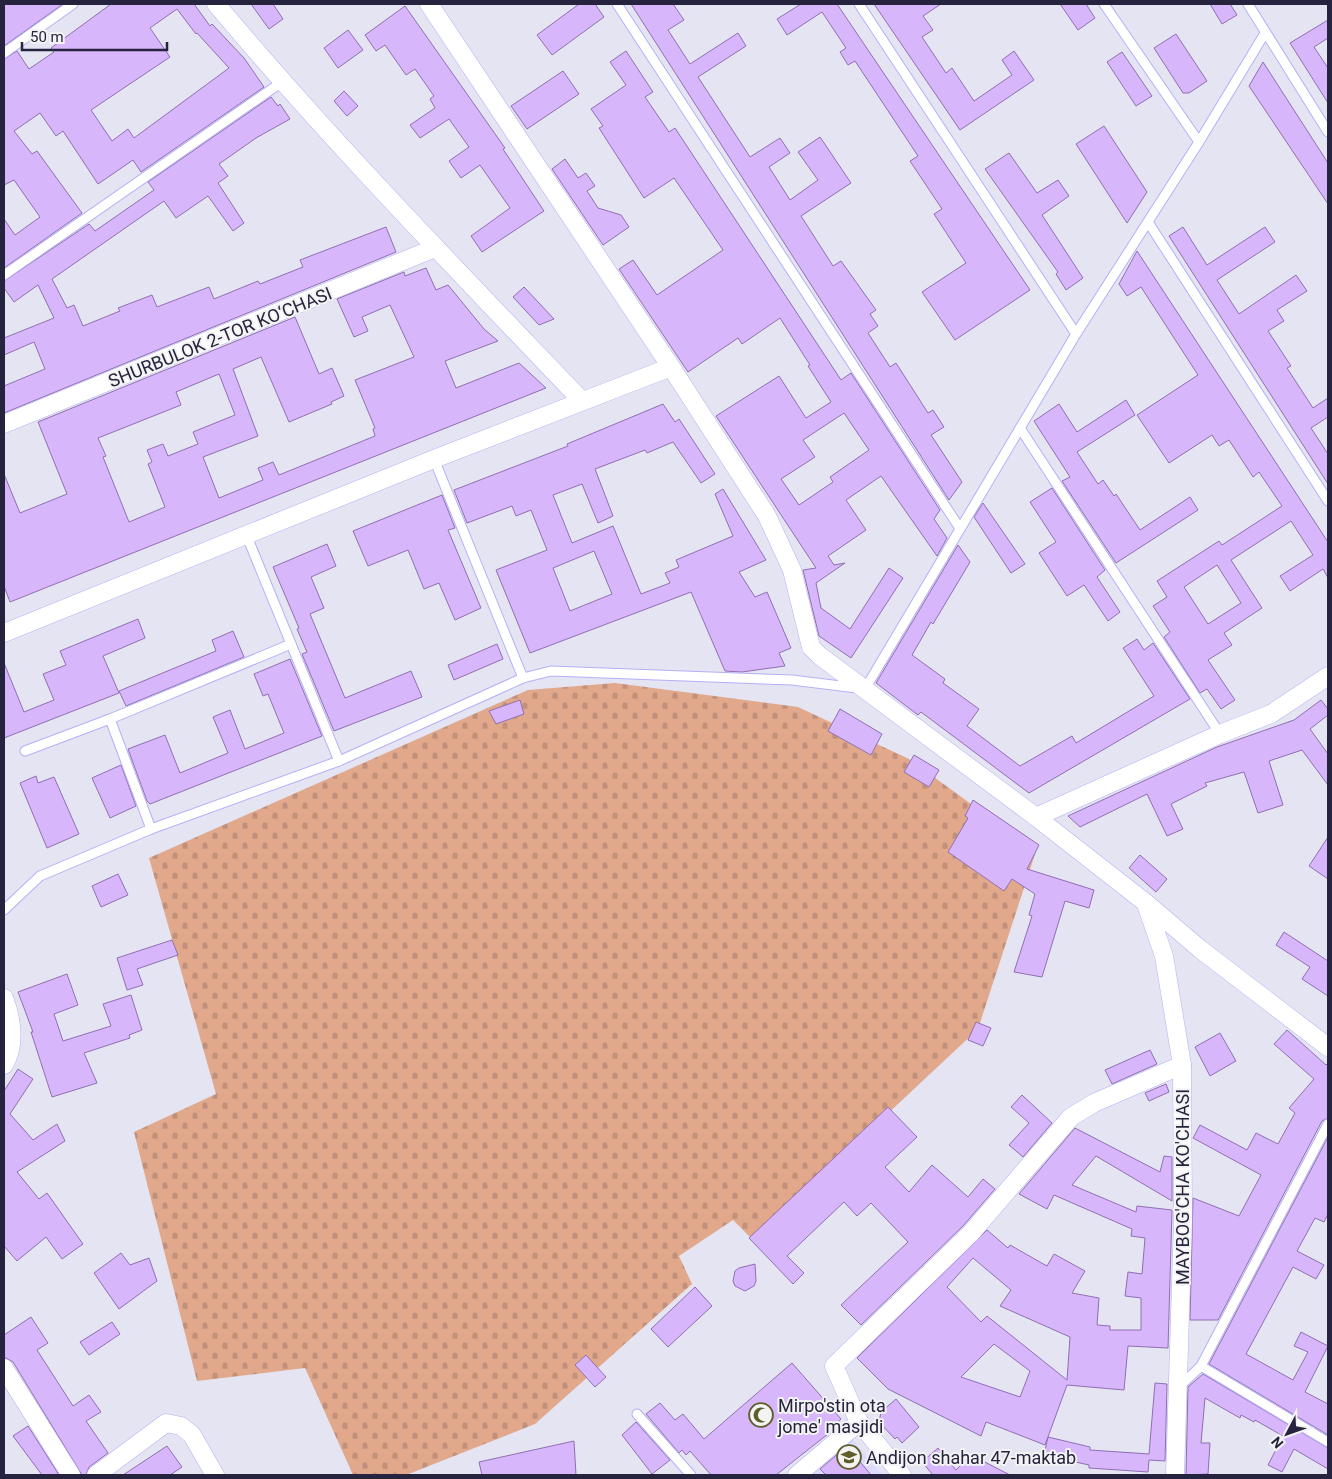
<svg xmlns="http://www.w3.org/2000/svg" width="1332" height="1479" font-family="Roboto,sans-serif">
<style>
.built{fill:#dbdbfc}
.cemetery{fill:url(#cemetery-stones)}
.building{fill:#d8b6fc;stroke:#906fb0;fill-rule:evenodd}
.lines{fill:none;stroke-linecap:round;stroke-linejoin:round}
.service-casing{stroke:#b4b0f8;stroke-width:11}
.minor-casing{stroke:#b4b0f8;stroke-width:19}
.service{stroke:#fff;stroke-width:9}
.minor{stroke:#fff;stroke-width:18}
.labels{text-anchor:middle;dominant-baseline:central;stroke-width:4;stroke-linejoin:round;paint-order:stroke}
.street-label{font-size:18px;fill:#26233f;stroke:#f3f3f3}
.poi-label{font-size:18px;fill:#26233f;stroke:#f3f3f3;text-anchor:start}
</style>
<defs>
<pattern id="cemetery-stones" width="16" height="16" patternUnits="userSpaceOnUse" patternTransform="scale(1.25)"><rect width="16" height="16" fill="#e1a88c"/><path d="M2 7V4a2 2 0 0 1 4 0v3zM10 15v-3a2 2 0 0 1 4 0v3z" fill="#c1907a"/></pattern>
</defs>
<rect width="100%" height="100%" fill="#e4e4f3"/>
<polygon class="built" points="852,1439 882,1475 809,1475"/>
<polygon class="cemetery" points="615,683 798,707 909,759 1036,851 978,1029 753,1240 733,1220 679,1256 692,1284 535,1424 406,1475 353,1475 305,1368 197,1381 134,1132 216,1094 149,858 528,690"/>
<g class="building">
<polygon points="4,4 63,4 4,46"/>
<path d="M111 4H194L210 26 212 24 244 58 264 87 141 172 133 160 98 184 63 131 56 136 40 113 14 131 32 154 37 151 82 213 4 268V219L15 235 40 217 14 180 4 185V59L17 51 29 69 54 52 51 48ZM177 9 196 34 197 33 229 68 134 138 128 129 112 141 91 110 170 57 150 28Z"/>
<polygon points="251,4 273,4 283,19 269,29"/>
<polygon points="579,4 595,4 604,17 552,55 537,35"/>
<polygon points="631,4 673,4 684,20 668,30 690,64 738,33 746,46 698,77 750,157 780,138 790,153 769,167 790,200 818,180 798,152 820,137 851,183 801,216 833,266 841,261 876,310 870,314 878,326 868,333 890,367 896,363 928,413 933,410 944,427 931,435 962,482 949,500"/>
<polygon points="801,4 837,4 1030,290 955,340 922,292 966,263 934,214 942,209 910,161 918,156 855,61 848,65 840,52 846,48 822,12 787,35 777,19"/>
<polygon points="874,4 941,4 923,16 933,30 922,37 946,73 952,68 974,101 1012,75 1002,60 1014,51 1034,80 960,130"/>
<polygon points="1060,4 1086,4 1095,18 1078,30"/>
<polygon points="1210,4 1230,4 1237,15 1222,24"/>
<polygon points="405,6 505,148 503,149 544,211 482,252 471,236 510,208 480,165 461,178 449,161 469,147 449,119 420,138 410,125 435,108 430,99 434,96 415,69 406,75 385,45 376,51 365,35"/>
<polygon points="1328,20 1328,38 1314,47 1328,68 1328,103 1290,43"/>
<polygon points="348,30 363,50 338,68 324,48"/>
<polygon points="1176,34 1207,81 1189,93 1183,93 1154,48"/>
<path d="M626 51 653 92 645 97 669 132 675 128 841 380 851 373 940 510 934 519 947 538 937 556 881 476 846 500 866 530 828 556 834 565 845 563 816 583 821 608 850 629 889 568 903 578 851 658 819 636 803 570 816 568 716 416 779 376 806 418 831 402 808 366 810 365 780 318 742 344 738 338 688 372 619 269 633 260 657 295 723 250 674 178 644 198 599 128 603 126 591 109 626 85 610 62ZM844 413 869 450 830 477 833 482 799 505 781 479 815 457 803 440Z"/>
<polygon points="1122,52 1152,96 1136,106 1107,62"/>
<polygon points="1263,62 1328,163 1328,204 1249,86"/>
<polygon points="563,71 579,94 527,129 511,106"/>
<polygon points="344,91 358,106 347,116 334,101"/>
<polygon points="271,97 278,106 280,104 290,119 256,138 219,164 228,176 218,183 244,223 233,231 208,196 176,218 164,201 52,279 67,308 74,305 83,326 120,311 118,308 152,295 157,307 209,287 214,299 258,281 260,284 303,267 300,260 386,227 396,252 4,413 4,386 45,369 34,342 4,355 4,338 54,318 38,285 14,302 4,288 4,281 89,224 95,231 154,190 148,182"/>
<polygon points="1104,126 1147,192 1127,223 1076,144"/>
<polygon points="1009,153 1037,193 1058,180 1069,196 1042,215 1083,278 1066,290 1056,274 1058,272 985,169"/>
<polygon points="565,159 578,178 586,173 595,186 587,191 598,208 621,215 629,227 603,245 552,169"/>
<polygon points="1183,227 1207,265 1265,227 1275,242 1217,280 1239,314 1296,275 1307,291 1277,310 1284,321 1268,331 1291,366 1287,368 1313,408 1328,398 1328,417 1311,428 1328,454 1328,484 1169,236"/>
<path d="M1137 251 1328 542V578L1323 569 1290 591 1280 576 1313 555 1291 521 1231 560 1262 608 1224 633 1232 645 1208 660 1235 700 1221 709 1207 689 1200 693 1164 637 1170 632 1153 606 1167 597 1157 581 1219 541 1222 545 1282 506 1259 472 1253 477 1229 440 1219 446 1212 435 1169 463 1137 415 1198 375 1141 287 1127 296 1119 284ZM1217 565 1241 603 1208 624 1184 587Z"/>
<path d="M426 268 436 290 448 285 484 329 498 341 445 361 456 388 519 363 546 388 10 602 4 586V474L20 513 67 494 38 422 295 317 319 374 332 368 344 396 331 402 332 404 289 422 261 357 233 369 258 436 203 457 219 498 263 480 258 468 273 462 279 475 375 436 373 429 375 428 355 380 414 357 390 305 362 317 368 331 354 337 337 299 404 272 405 276ZM219 374 235 415 193 432 198 444 168 456 163 444 147 450 152 462 148 464 165 507 129 522 103 457 106 456 98 438 181 405 176 392Z"/>
<polygon points="524,287 554,319 539,325 513,297"/>
<polygon points="1126,400 1135,415 1077,452 1098,484 1103,480 1114,496 1116,494 1140,530 1190,497 1198,510 1116,563 1062,481 1070,477 1034,421 1059,404 1077,432"/>
<path d="M663 404 675 422 679 419 715 474 701 483 673 442 647 453 645 450 595 469 613 516 598 523 582 484 553 495 572 543 613 526 641 594 670 583 665 573 679 567 676 560 733 536 715 494 723 489 766 560 739 572 755 597 767 592 791 648 779 653 785 666 742 672 725 671 691 592 530 653 496 570 547 550 531 510 516 516 512 506 467 523 454 490 568 446 567 444ZM594 551 612 594 570 611 553 568Z"/>
<polygon points="1052,488 1105,570 1097,577 1120,612 1108,621 1084,585 1067,596 1039,553 1056,542 1030,502"/>
<polygon points="442,495 455,528 448,530 481,608 455,620 439,583 424,589 408,550 368,566 353,531"/>
<polygon points="983,503 1025,564 1011,573 974,517"/>
<polygon points="327,544 336,566 311,577 324,608 310,614 345,698 411,671 422,697 334,731 302,654 307,652 297,629 299,628 273,567"/>
<polygon points="958,545 970,562 933,624 931,622 912,655 945,679 943,683 979,709 967,726 1020,766 1072,736 1076,743 1154,696 1123,648 1137,639 1144,650 1153,643 1190,699 1029,793 921,712 918,715 876,683"/>
<polygon points="138,619 145,638 103,656 119,693 4,738 4,663 24,712 54,700 43,674 66,665 60,651"/>
<polygon points="233,631 244,657 126,706 119,691 216,651 212,640"/>
<polygon points="497,644 503,659 454,680 448,665"/>
<polygon points="290,659 322,736 150,804 147,801 128,749 165,735 180,773 228,753 213,717 230,710 245,749 284,733 268,694 263,696 254,674"/>
<polygon points="520,700 524,714 496,724 489,711"/>
<polygon points="1321,700 1328,709 1328,715 1310,729 1328,754 1328,785 1302,750 1269,761 1283,805 1258,813 1244,772 1205,783 1207,786 1171,804 1183,829 1167,836 1147,794 1080,827 1068,816 1217,747 1294,720"/>
<polygon points="840,709 882,734 871,755 828,731"/>
<polygon points="914,755 939,770 929,787 904,772"/>
<polygon points="121,765 136,806 110,818 92,778"/>
<polygon points="36,776 38,783 54,777 79,834 47,848 20,783"/>
<polygon points="973,800 1039,845 1027,869 1094,890 1089,908 1065,901 1042,977 1014,972 1032,916 1029,915 1035,894 1012,879 1004,891 948,852 968,818 965,816"/>
<polygon points="1328,837 1328,879 1309,866"/>
<polygon points="1140,855 1167,879 1156,892 1129,868"/>
<polygon points="118,874 128,895 101,907 92,886"/>
<polygon points="1284,932 1328,961 1328,996 1302,979 1310,967 1276,945"/>
<polygon points="172,940 178,955 137,969 143,985 127,990 117,958"/>
<polygon points="67,974 78,1005 54,1014 63,1041 111,1026 103,1004 131,995 142,1030 129,1035 130,1038 84,1053 97,1083 52,1097 31,1032 33,1032 18,992"/>
<polygon points="976,1022 991,1028 983,1046 968,1040"/>
<polygon points="1287,1030 1326,1065 1328,1063 1328,1118 1322,1121 1218,1320 1190,1320 1193,1198 1239,1216 1261,1175 1193,1138 1200,1125 1247,1150 1256,1133 1278,1144 1295,1113 1289,1108 1314,1079 1274,1044"/>
<polygon points="1220,1033 1236,1061 1210,1076 1195,1047"/>
<polygon points="1150,1050 1157,1064 1112,1084 1105,1070"/>
<polygon points="18,1069 33,1079 10,1114 33,1140 57,1124 65,1141 17,1172 39,1199 47,1193 83,1244 62,1259 46,1237 17,1261 4,1246 4,1091"/>
<polygon points="1166,1084 1169,1092 1149,1101 1145,1093"/>
<polygon points="1022,1095 1052,1123 1023,1157 1009,1145 1029,1123 1011,1107"/>
<polygon points="888,1107 917,1137 885,1167 909,1192 932,1165 968,1197 983,1179 995,1189 963,1226 861,1325 841,1305 908,1242 871,1203 857,1216 844,1202 787,1256 804,1273 793,1284 749,1238"/>
<path d="M1075 1128 1160 1172 1164 1156 1172 1157V1201L1096 1156 1072 1185 1136 1212 1137 1206 1172 1210 1168 1348 1128 1346 1124 1390 1067 1385 1045 1445 986 1422 981 1436 888 1389 857 1358 987 1230 1008 1248 1010 1245 1047 1266 1054 1254 1085 1271 1072 1293 1099 1298 1097 1325 1110 1326V1330H1141V1298L1125 1296 1128 1272 1142 1274 1145 1238 1131 1236 1132 1229 1054 1195 1047 1209 1019 1194ZM973 1258 1011 1290 1000 1306 1070 1337 1067 1380 987 1316 981 1322 947 1287ZM994 1344 1030 1371 1020 1397 961 1377Z"/>
<polygon points="1328,1137 1328,1214 1324,1222 1315,1218 1297,1251 1324,1265 1316,1279 1293,1267 1246,1354 1293,1380 1308,1352 1294,1346 1301,1332 1328,1346 1305,1392 1328,1404 1328,1435 1209,1364"/>
<polygon points="121,1253 130,1265 149,1258 157,1281 119,1309 94,1273"/>
<polygon points="755,1264 756,1281 754,1286 745,1291 735,1286 733,1281 735,1271 739,1268"/>
<polygon points="695,1287 712,1306 668,1347 651,1329"/>
<polygon points="31,1317 48,1343 37,1350 73,1406 89,1395 101,1412 86,1421 108,1453 89,1467 86,1475 82,1475 13,1362 4,1357 4,1335"/>
<polygon points="112,1322 120,1334 89,1355 80,1342"/>
<polygon points="586,1355 606,1377 595,1387 575,1365"/>
<polygon points="792,1363 841,1419 831,1428 833,1430 776,1475 711,1475 690,1451 686,1455 682,1450 679,1453 646,1414 660,1403 675,1420 683,1414 704,1439"/>
<polygon points="1203,1374 1328,1448 1328,1469 1294,1449 1282,1472 1268,1465 1283,1436 1255,1420 1254,1422 1241,1415 1240,1418 1205,1398 1201,1443 1210,1443 1208,1474 1186,1475 1188,1387"/>
<polygon points="1155,1383 1167,1384 1165,1461 1149,1460 1148,1472 1089,1468 1089,1465 1044,1455 1048,1437 1090,1447 1090,1450 1149,1454"/>
<polygon points="896,1399 919,1427 902,1443 897,1437 895,1439 879,1422 881,1412"/>
<polygon points="636,1422 670,1460 652,1474 622,1435"/>
<polygon points="28,1426 59,1475 42,1475 13,1436"/>
<polygon points="574,1441 576,1475 482,1475 479,1462"/>
<polygon points="167,1446 182,1467 170,1475 123,1475"/>
<polygon points="847,1446 871,1475 826,1475 820,1469"/>
<polygon points="938,1448 956,1470 965,1461 977,1458 1010,1475 933,1475 922,1462"/>
</g>
<g class="lines">
<g class="service-casing">
<g id="service">
<polyline points="617,4 959,527"/>
<polyline points="859,4 1076,334"/>
<polyline points="1104,4 1199,142"/>
<polyline points="1248,4 1328,132"/>
<polyline points="4,53 73,4"/>
<polyline points="1148,222 1328,501"/>
<polyline points="4,275 282,82"/>
<polyline points="1020,428 1220,734"/>
<polyline points="434,459 523,678"/>
<polyline points="246,534 339,761"/>
<polyline points="110,719 151,829"/>
<polyline points="25,751 110,719 291,644"/>
<polyline points="4,910 40,876 151,829 339,761 523,678 551,671 792,680 865,689 1076,334 1199,142 1265,33"/>
<polyline points="1201,1366 1328,1442"/>
<polyline points="1179,1387 1201,1366 1328,1124"/>
<polyline points="637,1414 691,1475"/>
</g>
</g>
<g class="minor-casing">
<g id="minor">
<path d="M216 4C332 142 458 271 582 401"/>
<polyline points="429,4 671,367 767,516 792,570 811,647 820,656 1036,817 1146,903 1200,949 1328,1047"/>
<polyline points="4,424 435,248"/>
<polyline points="4,633 434,459 671,367"/>
<polyline points="1036,817 1220,734 1271,714 1328,676"/>
<polyline points="1146,904 1164,956 1182,1065 1183,1220 1175,1475"/>
<path d="M4 998C12 1019 16 1045 4 1065"/>
<polyline points="4,1368 71,1475"/>
<polyline points="859,1422 834,1366 971,1233 1071,1117 1094,1103 1182,1065"/>
<polyline points="96,1475 166,1423 181,1426 192,1435 215,1475"/>
<polyline points="797,1475 859,1422 902,1475"/>
</g>
</g>
<use href="#service" class="service"/>
<use href="#minor" class="minor"/>
</g>
<defs>
<g id="mosque-ring" transform="scale(1.25)"><circle r="9.5" fill="#f3f3f3" stroke="#5f5d29" stroke-width="1.5"/><path d="M3.5-4.9A6 6 0 1 0 3.5 4.9A5 5 0 1 1 3.5-4.9Z" fill="#5f5d29"/></g>
<g id="school-ring" transform="scale(1.25)"><circle r="9.5" fill="#f3f3f3" stroke="#5f5d29" stroke-width="1.5"/><path d="M0-5L7-2L0 1L-7-2ZM-4 1L0 2.5L4 1V4Q0 6-4 4Z" fill="#5f5d29"/></g>
</defs>
<g fill-rule="evenodd">
<use href="#mosque-ring" x="761" y="1415"/>
<use href="#school-ring" x="849" y="1457"/>
</g>
<g class="labels">
<g class="street-label">
<text transform="translate(220 337) rotate(-22)">SHURBULOK 2-TOR KO‘CHASI</text>
<text transform="translate(1182 1187) rotate(-90)">MAYBOG'CHA KO'CHASI</text>
</g>
<g class="poi-label">
<text x="778" y="1405">Mirpo'stin ota<tspan x="778" dy="21">jome' masjidi</tspan></text>
<text x="866" y="1457">Andijon shahar 47-maktab</text>
</g>
</g>
<rect width="1332" height="1479" fill="none" stroke="#26233f" stroke-width="10"/>
<g transform="translate(1287 1434) rotate(229)" stroke="#f3f3f3" stroke-width="4" paint-order="stroke">
<path d="M0-4L9 19L0 12L-9 19Z" fill="#26233f"/>
<text y="-8" font-size="14" font-weight="bold" text-anchor="middle" fill="#26233f">N</text>
</g>
<path d="M22 42v8h145v-8" fill="none" stroke="#26233f" stroke-width="2.5"/>
<text x="30" y="42" font-size="15" fill="#26233f" stroke="#f3f3f3" stroke-width="4" paint-order="stroke">50 m</text>
</svg>
